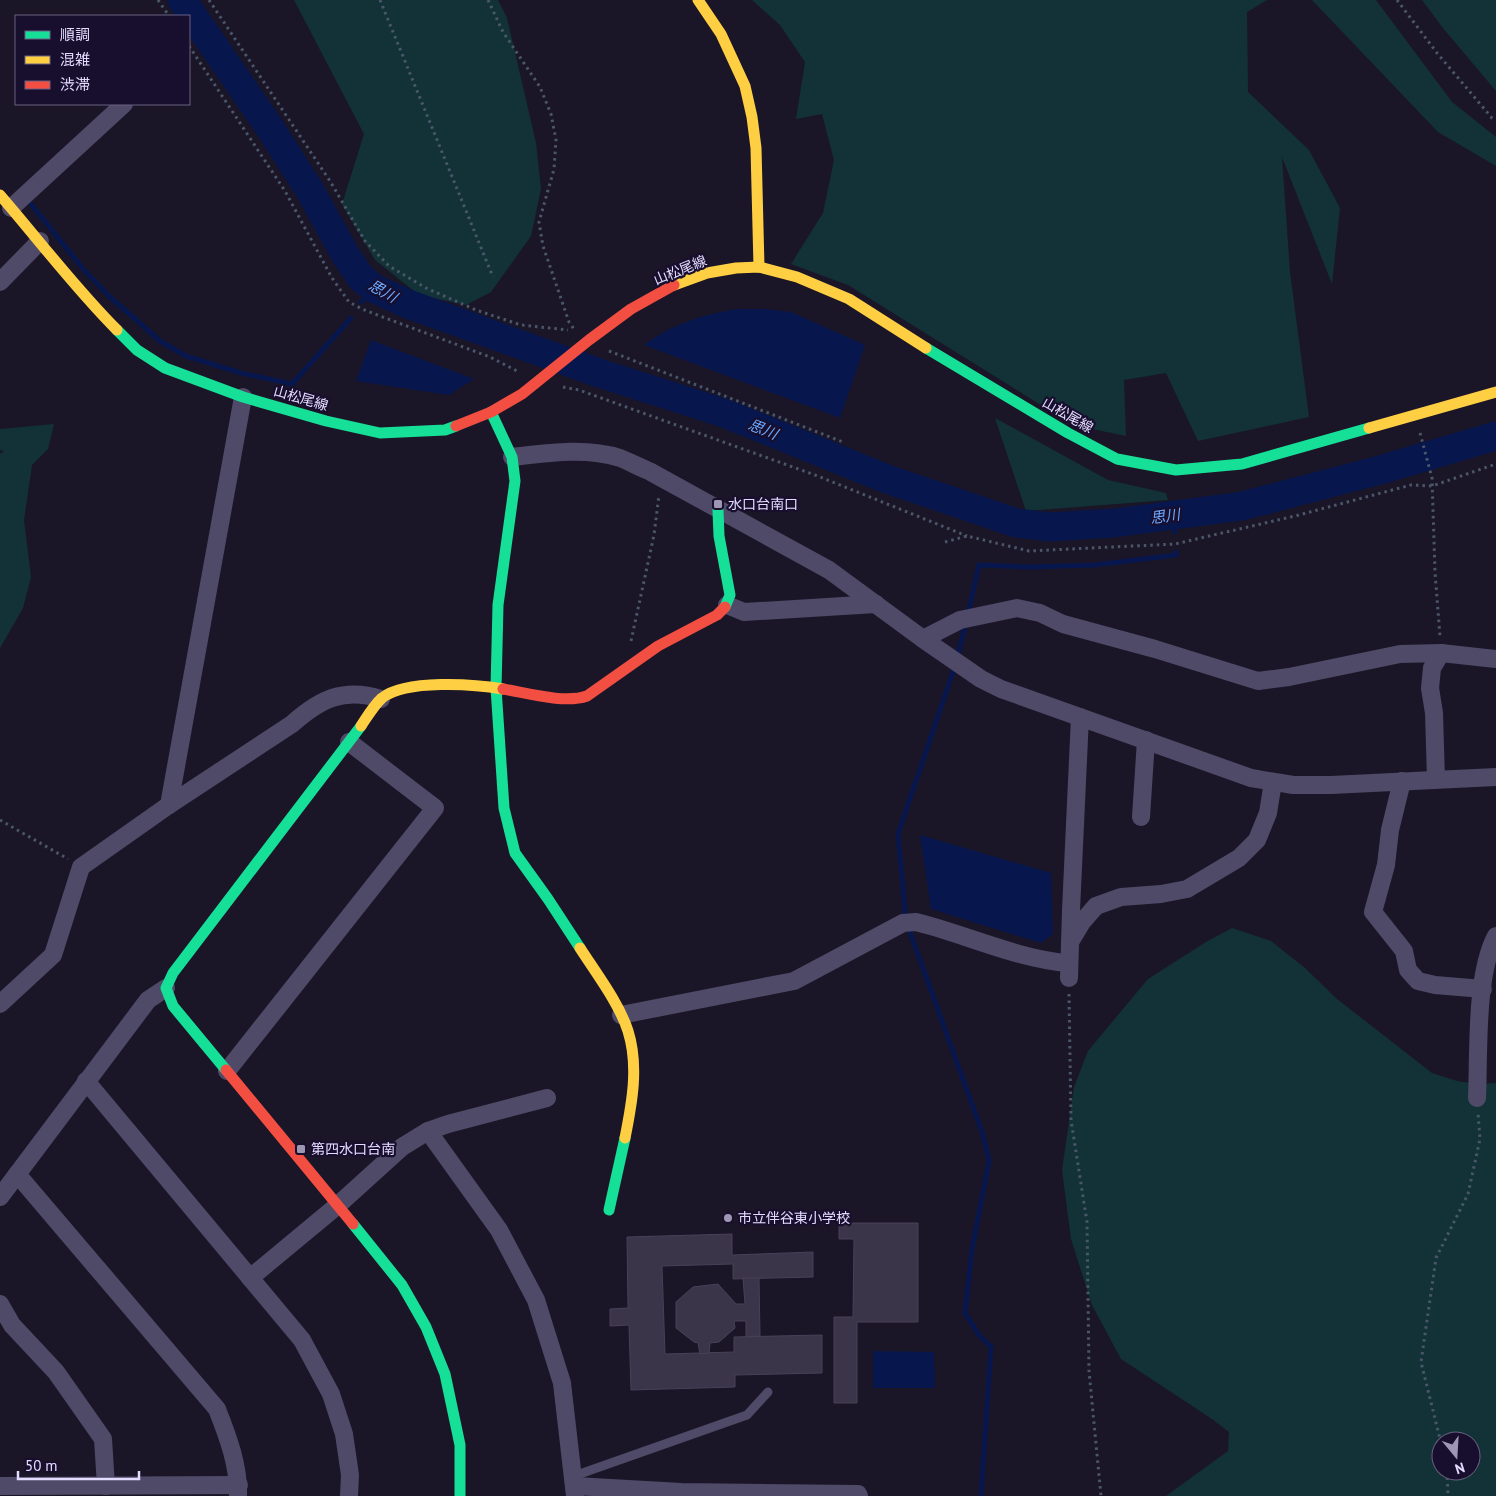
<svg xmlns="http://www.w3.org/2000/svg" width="1496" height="1496" font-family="'PT Sans','Noto Sans JP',sans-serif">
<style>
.green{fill:#123237;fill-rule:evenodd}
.water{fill:#07174d}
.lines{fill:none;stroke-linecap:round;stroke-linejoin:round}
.stream{stroke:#07174d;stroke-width:5}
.river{stroke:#07174d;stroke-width:29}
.building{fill:#3a3548;stroke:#48415a}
.path{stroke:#4a576a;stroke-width:3;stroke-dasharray:2.5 4;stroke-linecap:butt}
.lane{stroke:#4f4a68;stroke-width:9}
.street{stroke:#4f4a68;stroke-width:18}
.fast{stroke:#16e098;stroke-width:11}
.slow{stroke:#ffcf43;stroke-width:11}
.jam{stroke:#f24e42;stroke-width:11}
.poi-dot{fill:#9e97b3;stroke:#180f2e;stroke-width:2}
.labels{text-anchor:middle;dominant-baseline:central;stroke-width:4.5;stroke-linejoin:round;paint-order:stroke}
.street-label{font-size:14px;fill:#e4dcff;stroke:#180f2e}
.poi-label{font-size:14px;fill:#e4dcff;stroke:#180f2e;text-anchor:start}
.water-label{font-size:15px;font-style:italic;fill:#6aa8ff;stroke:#180f2e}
</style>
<rect width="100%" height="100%" fill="#1b1627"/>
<g class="green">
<polygon points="294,0 498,0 507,18 536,143 541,189 531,236 491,292 466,305 419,295 375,260 342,204 364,134"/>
<polygon points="752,0 1267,0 1247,12 1248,92 1309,150 1340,208 1332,284 1282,157 1290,272 1309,417 1198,441 1166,373 1124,380 1126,436 1073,425 848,285 791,264 823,213 834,160 822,114 796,119 805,62 780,25"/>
<polygon points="1312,0 1376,0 1452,102 1496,137 1496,166 1438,132"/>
<polygon points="1422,0 1496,0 1496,91 1443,28"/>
<polygon points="995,418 1108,480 1166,493 1168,500 1026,511"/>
<polygon points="54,424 48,449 32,465 24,520 31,577 23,608 0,648 0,454 4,451 0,450 0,429"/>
<path d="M1232 928 1271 941 1305 968 1337 999 1432 1073 1457 1081 1479 1084 1496 1083V1496H1166L1228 1451 1229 1432 1212 1419 1121 1359 1092 1305 1071 1239 1062 1170 1074 1087 1088 1051 1148 979 1206 942ZM1441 1441H1471V1471H1441Z"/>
</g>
<g class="water">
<path d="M736 309H765L791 312 865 345 840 418 644 345C672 324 702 315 736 309Z"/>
<polygon points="371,340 474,379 449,395 356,381"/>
<polygon points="920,835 1051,873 1053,934 1041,943 931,909"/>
<polygon points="873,1351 934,1352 935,1388 873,1388"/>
</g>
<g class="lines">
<g class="stream">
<polyline points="31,204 84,270 110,297 160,341 186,356 241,373 292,384 351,318"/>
<polyline points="361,302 375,289"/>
<polyline points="1172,515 1175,532"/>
<polyline points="968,614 979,565 1029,567 1095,565 1176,555 1176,552"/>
<polyline points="957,658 966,623"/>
<polyline points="955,666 898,834 905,911 911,935 983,1135 989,1161 972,1249 965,1313 979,1335 991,1347 981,1496"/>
</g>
<polyline class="river" points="182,0 270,128 309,189 345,254 361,278 375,289 408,304 599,373 724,413 887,479 1016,523 1050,527 1114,523 1242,506 1380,470 1496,436"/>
</g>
<g class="building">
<polygon points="839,1223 918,1223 918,1322 857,1322 857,1403 834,1403 834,1317 853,1317 854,1239 839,1239"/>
<polygon points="732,1234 732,1255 813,1252 813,1277 733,1279 733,1264 662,1266 665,1354 734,1352 734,1337 822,1335 822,1373 735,1375 735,1387 631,1390 629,1325 610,1326 610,1309 628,1308 627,1237"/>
<polygon points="743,1278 759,1278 760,1336 746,1337 746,1321 734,1321 735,1328 719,1342 710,1343 709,1353 700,1354 698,1343 694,1342 676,1328 676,1302 693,1287 718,1284 736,1304 745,1304"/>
</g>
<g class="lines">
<g class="path">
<polyline points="158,0 169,16"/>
<polyline points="209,0 330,181 365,241 389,266 426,288 476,310 521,325 568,330"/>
<polyline points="380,0 493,277"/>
<polyline points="488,0 503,32 540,87 551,114 556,140 554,169 539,222 543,246 569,322 574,329"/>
<polyline points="1397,0 1437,53 1492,118 1496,120"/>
<polyline points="189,46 285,191 332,278 349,302 362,309 380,316 490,357 519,372"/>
<polyline points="609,351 843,442"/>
<polyline points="563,387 579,390 815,475 967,536"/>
<polyline points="1420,433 1432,478 1435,572 1440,637"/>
<polyline points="945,542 967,536 1029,551 1175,544 1295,516 1411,485 1432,486 1496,464"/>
<polyline points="631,641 654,535 659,495"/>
<polyline points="0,820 68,859"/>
<polyline points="1069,994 1071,1120 1087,1222 1089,1371 1101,1496"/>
<polyline points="1441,1443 1421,1362 1436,1258 1468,1194 1480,1139 1478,1113"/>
<polyline points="1447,1471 1448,1496"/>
</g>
<polyline class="lane" points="574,1476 747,1415 768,1392"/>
<g class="street">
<polyline points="11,208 124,104"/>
<polyline points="0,282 40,241"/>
<path d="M512 457C547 453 586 447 620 458 630 462 639 467 649 471L829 570 923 639 981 679 1001 689 1251 778 1293 785H1331L1496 777"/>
<polyline points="727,605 744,612 876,604"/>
<polyline points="923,639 960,620 1017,608 1040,613 1063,624 1155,649 1258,681 1289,677 1400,654 1441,653 1496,659"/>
<polyline points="1436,779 1434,713 1430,688 1432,668 1441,653"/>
<polyline points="1402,781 1390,830 1386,865 1373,912 1404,951 1408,970 1418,981 1435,985 1483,989"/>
<polyline points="169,805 243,397"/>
<polyline points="1141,817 1146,740"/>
<polyline points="1070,942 1082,922 1096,906 1121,897 1161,894 1187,889 1239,858 1257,840 1268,813 1273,782"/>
<polyline points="1069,978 1071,910 1080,717"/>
<path d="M0 1004 53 955 81 867 169 805 292 724C320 699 344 687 381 699"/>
<path d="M621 1015 794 981 903 923 916 922C965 934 1020 960 1069 963"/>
<polyline points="227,1071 435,808 349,742"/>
<polyline points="86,1081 302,1340 331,1394 344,1434 350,1475 349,1496"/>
<path d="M1477 1098C1479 1054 1475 975 1496 936"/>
<polyline points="428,1131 499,1230 536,1300 562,1383 575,1496"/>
<path d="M17 1174 217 1409C228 1437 239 1466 238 1496"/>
<polyline points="0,1197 148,1000 166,988"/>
<polyline points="250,1278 338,1205 402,1147 428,1131 448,1124 547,1098"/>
<polyline points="0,1304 12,1325 56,1372 103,1439 106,1486"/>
<polyline points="0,1486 239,1485"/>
<polyline points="575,1486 681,1492 858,1494 859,1496"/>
</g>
<g class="fast">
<polyline points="117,330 137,350 165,368 243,397 326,421 380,433 445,430 456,426"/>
<polyline points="926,348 1068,433 1117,459 1176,470 1242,464 1369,428"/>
<polyline points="491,412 512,457 515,481 498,605 496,688 504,808 515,853 548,899 580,948"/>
<polyline points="718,510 719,536 730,595 725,607"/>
<polyline points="226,1070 173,1006 166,988 173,973 361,726"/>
<polyline points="609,1210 625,1138"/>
<polyline points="353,1224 402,1285 426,1327 445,1374 460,1445 460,1496"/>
</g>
<g class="slow">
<polyline points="698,0 721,34 745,86 752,117 756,148 759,267"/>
<path d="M0 195C39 240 75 288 117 330"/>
<polyline points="674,285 707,273 736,268 759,267 797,277 849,299 926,348"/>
<polyline points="1369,428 1496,392"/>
<path d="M361 726C367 717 374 705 382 698 406 679 474 684 503 689"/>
<path d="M580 948C596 973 619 1003 628 1031 639 1066 632 1103 625 1138"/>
</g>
<g class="jam">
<polyline points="456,426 491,412 522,394 589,340 631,309 674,285"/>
<path d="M503 689C527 693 565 704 587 696L658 646 717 615 725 607"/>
<polyline points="226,1070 353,1224"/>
</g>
</g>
<g class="poi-dot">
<rect x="713" y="499" width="10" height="10" rx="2.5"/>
<rect x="296" y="1144" width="10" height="10" rx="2.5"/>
<circle cx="728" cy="1218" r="5"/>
</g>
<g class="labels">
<g class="street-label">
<text transform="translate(680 270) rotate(-22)">山松尾線</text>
<text transform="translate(301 398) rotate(16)">山松尾線</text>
<text transform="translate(1068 415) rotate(30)">山松尾線</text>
</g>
<g class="poi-label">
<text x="728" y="504">水口台南口</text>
<text x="311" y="1149">第四水口台南</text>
<text x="738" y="1218">市立伴谷東小学校</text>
</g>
<g class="water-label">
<text transform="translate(383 291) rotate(29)">思川</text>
<text transform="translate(763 429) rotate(22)">思川</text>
<text transform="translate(1165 516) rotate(-8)">思川</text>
</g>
</g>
<rect x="15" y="15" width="175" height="90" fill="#180f2e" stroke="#6a6182"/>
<rect x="25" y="31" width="25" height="8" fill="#16e098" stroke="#6a6182"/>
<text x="60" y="40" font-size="15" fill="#e4dcff">順調</text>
<rect x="25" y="56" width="25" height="8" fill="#ffcf43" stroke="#6a6182"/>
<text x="60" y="65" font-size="15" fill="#e4dcff">混雑</text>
<rect x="25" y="81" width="25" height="8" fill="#f24e42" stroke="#6a6182"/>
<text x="60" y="90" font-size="15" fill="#e4dcff">渋滞</text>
<g transform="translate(1456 1456) rotate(162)"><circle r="24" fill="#180f2e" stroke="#6a6182"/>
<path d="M0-4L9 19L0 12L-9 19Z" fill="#9e97b3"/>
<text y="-8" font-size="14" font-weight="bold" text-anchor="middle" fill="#e4dcff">N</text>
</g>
<path d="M18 1471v8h121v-8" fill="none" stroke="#e4dcff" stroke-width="2.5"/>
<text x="25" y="1471" font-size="15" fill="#e4dcff" stroke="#180f2e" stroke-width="4" paint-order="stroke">50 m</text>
</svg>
